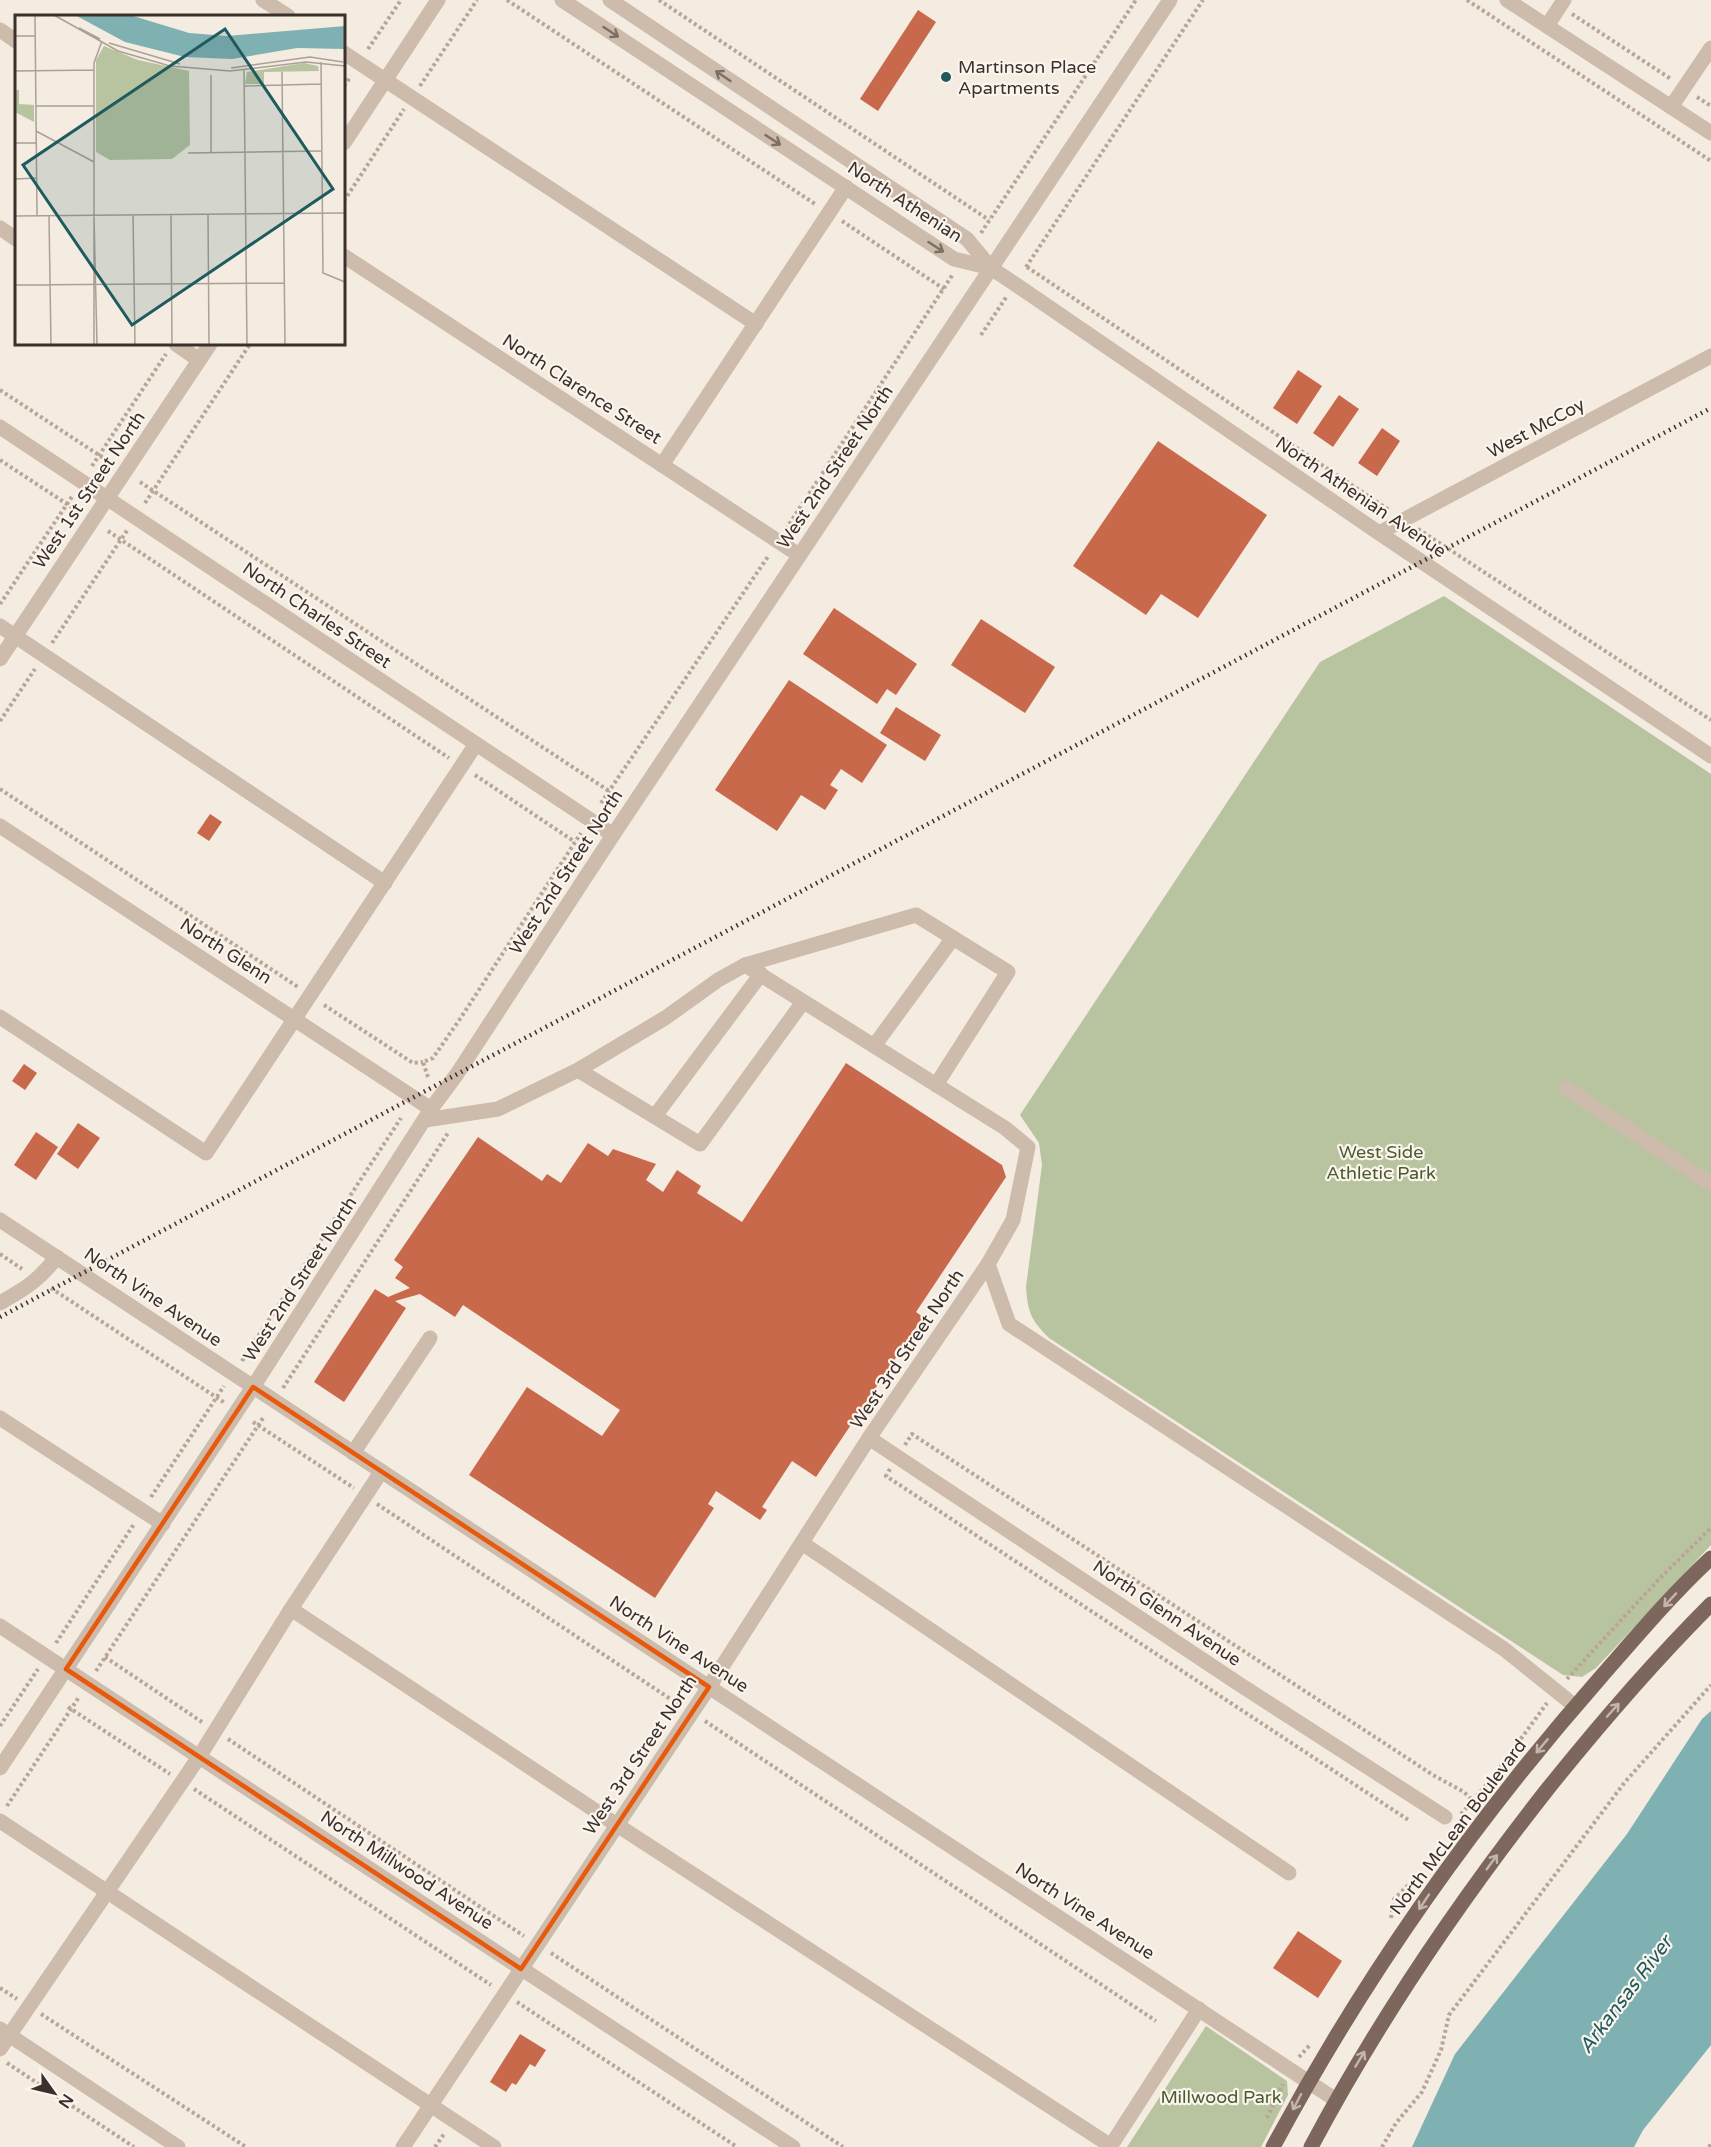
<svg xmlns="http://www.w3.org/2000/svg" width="1711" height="2147" font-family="'Varela Round',sans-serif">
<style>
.green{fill:#b8c4a0}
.water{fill:#7fb0b2}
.building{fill:#c8694b}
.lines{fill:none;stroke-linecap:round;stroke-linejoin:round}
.path{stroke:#b9a596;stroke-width:4;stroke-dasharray:3 3;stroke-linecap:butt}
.minor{stroke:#cdbbac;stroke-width:15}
.major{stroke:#7d675c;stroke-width:15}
.rail{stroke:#3b302b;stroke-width:4.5;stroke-dasharray:1.5 4.5;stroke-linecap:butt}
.oneway{stroke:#7d6f65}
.oneway2{stroke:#c2b5ac}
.marked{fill:none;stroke:#e8590c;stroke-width:4.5;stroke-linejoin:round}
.poi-dot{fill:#1f5a5e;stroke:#fbf5ee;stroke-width:2}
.labels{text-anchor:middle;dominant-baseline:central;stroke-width:4.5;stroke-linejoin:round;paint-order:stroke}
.poi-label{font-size:18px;fill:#3b302b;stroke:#fbf5ee;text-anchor:start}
.street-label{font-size:18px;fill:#3b302b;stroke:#fbf5ee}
.park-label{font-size:18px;fill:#4a5a2e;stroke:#fbf5ee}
.water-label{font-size:20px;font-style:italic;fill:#1f5a5e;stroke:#fbf5ee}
.inset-road{fill:none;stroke:#aaa098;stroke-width:1.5}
.view{fill:#1f5a5e;fill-opacity:0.15;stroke:#1f5a5e;stroke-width:3}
.inset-edge{fill:none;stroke:#3b302b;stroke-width:3}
</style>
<rect width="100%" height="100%" fill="#f4ebe1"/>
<g class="green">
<path d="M1444 596 1711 774V1545L1596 1668 1582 1677 1563 1675 1049 1338C1031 1320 1028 1313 1026 1287L1042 1165 1039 1143 1020 1115 1320 662Z"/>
<polygon points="1206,2026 1287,2081 1288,2095 1261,2147 1127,2147"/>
</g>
<polygon class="water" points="1711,1711 1711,2045 1643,2130 1634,2147 1412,2147 1455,2054 1627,1834 1702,1719"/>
<g class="building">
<polygon points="918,10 936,22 878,111 860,99"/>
<polygon points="1298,370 1322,386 1297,424 1273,408"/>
<polygon points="1339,395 1359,409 1333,447 1313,433"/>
<polygon points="1382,428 1400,441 1377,476 1358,463"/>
<polygon points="1158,441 1267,515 1198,618 1161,594 1146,615 1073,566"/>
<polygon points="834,608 917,664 896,695 887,689 877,704 803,654"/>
<polygon points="981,619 1055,667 1025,713 951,665"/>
<polygon points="789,680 887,745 862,783 841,769 830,785 838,790 825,810 801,795 777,831 715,790"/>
<polygon points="896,707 941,735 925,761 880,733"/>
<polygon points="210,814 222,822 209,841 197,833"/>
<polygon points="846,1063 1002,1165 1006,1177 916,1312 923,1317 816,1477 792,1461 762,1507 767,1510 760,1520 716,1491 708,1504 714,1508 655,1598 469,1475 527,1387 602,1436 620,1410 463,1305 455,1317 420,1294 395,1301 406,1308 344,1402 314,1382 375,1289 388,1297 410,1288 395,1278 403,1267 394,1260 478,1137 542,1181 547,1174 561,1183 588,1143 608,1156 613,1149 656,1164 646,1180 663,1192 677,1170 701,1186 697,1193 742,1222"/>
<polygon points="24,1064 37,1073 25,1090 12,1081"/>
<polygon points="78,1123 100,1138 78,1169 57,1154"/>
<polygon points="36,1132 58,1147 36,1180 14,1165"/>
<polygon points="1298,1931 1342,1961 1318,1998 1273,1968"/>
<polygon points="520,2034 546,2050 535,2067 530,2064 516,2085 512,2083 506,2092 490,2082"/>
</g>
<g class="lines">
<g class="path">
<polyline points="507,0 815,204"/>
<polyline points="659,0 989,220"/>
<polyline points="1467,0 1711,161"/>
<polyline points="1572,14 1671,79"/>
<polyline points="368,49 401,0"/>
<polyline points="344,86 351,76"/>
<polyline points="420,86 477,0"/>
<polyline points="1697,97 1711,106"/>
<polyline points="344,201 404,109"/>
<polyline points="842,221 944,289"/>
<polyline points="981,233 1136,0"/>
<polyline points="1026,267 1203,0"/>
<polyline points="1027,267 1389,510"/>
<polyline points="981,335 1007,296"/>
<polyline points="0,390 111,463"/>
<polyline points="0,460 79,512"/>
<polyline points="92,466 166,354"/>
<polyline points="140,482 609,791"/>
<polyline points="145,503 250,344"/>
<polyline points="786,529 953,274"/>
<polyline points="1418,529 1711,720"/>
<polyline points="108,531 449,758"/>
<polyline points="0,604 73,495"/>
<polyline points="52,643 128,529"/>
<polyline points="0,721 35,669"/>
<polyline points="475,775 575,842"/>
<polyline points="0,789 298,987"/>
<polyline points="601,803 769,555"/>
<polyline points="324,1005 413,1063 423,1062"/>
<polyline points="428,1077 423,1062 433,1058 462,1016 581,833"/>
<polyline points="0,1254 22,1269"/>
<polyline points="51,1288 225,1403"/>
<polyline points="242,1361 401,1118"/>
<polyline points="283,1388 448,1133"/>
<polyline points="253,1422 354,1488"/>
<polyline points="905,1445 912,1434 1433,1775 1464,1792 1473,1801"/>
<polyline points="890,1469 886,1476 1410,1821"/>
<polyline points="151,1497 224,1386"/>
<polyline points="377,1504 678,1704"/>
<polyline points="56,1643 134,1524"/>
<polyline points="105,1657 202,1722"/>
<polyline points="96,1671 263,1418"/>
<polyline points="1567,1679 1659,1579 1711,1528"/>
<polyline points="68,1707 170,1774"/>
<polyline points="705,1721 1156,2021"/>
<polyline points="0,1726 38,1669"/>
<polyline points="228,1739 524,1936"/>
<polyline points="194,1789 491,1985"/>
<polyline points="7,1806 79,1697"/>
<polyline points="1461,1814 1493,1777 1547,1703"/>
<polyline points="1391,1918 1394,1899 1422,1872"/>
<polyline points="551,1953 843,2147"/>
<polyline points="0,1988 17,1999"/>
<polyline points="517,2002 737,2147"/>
<polyline points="41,2014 246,2147"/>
<polyline points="1299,2057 1310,2045"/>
<polyline points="7,2063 134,2147"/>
<polyline points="1267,2118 1283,2084"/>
<polyline points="435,2147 444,2134"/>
<polyline points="1382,2147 1396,2123 1422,2092 1441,2050 1449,2015 1625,1782 1711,1685"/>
<polyline points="1709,2147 1711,2144"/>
</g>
<g class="minor">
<polyline points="263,0 288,16"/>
<polyline points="562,0 954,259 991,268"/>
<polyline points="610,0 967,239 991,268 1015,284 1379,533 1711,756"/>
<polyline points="1507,0 1711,133"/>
<polyline points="1547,26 1564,0"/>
<polyline points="0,30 16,41"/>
<polyline points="344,53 756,324"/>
<polyline points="1671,107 1711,48"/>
<polyline points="344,143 438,0"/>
<polyline points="0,228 16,239"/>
<polyline points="344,256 799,555"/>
<polyline points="176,344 199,360"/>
<polyline points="0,427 613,835"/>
<polyline points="662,465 846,187"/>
<polyline points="1379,533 1711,356"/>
<polyline points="0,626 385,883"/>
<polyline points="0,659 210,344"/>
<polyline points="0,826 431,1109"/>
<polyline points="745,965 916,915 1008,972 936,1085"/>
<polyline points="0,1017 206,1153 476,744"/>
<polyline points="874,1046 953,938"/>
<polyline points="578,1070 700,1144 803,1002"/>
<polyline points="1566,1088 1711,1184"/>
<polyline points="655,1116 761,974"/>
<polyline points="0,1220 1336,2100"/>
<polyline points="988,1264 1009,1324 1504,1649 1575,1706"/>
<path d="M0 1303C26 1288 38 1281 57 1257"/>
<polyline points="0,1418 163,1524"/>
<polyline points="869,1438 1239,1684 1445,1817"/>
<polyline points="353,1453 430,1338"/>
<polyline points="802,1543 1289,1873"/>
<polyline points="291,1609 617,1825 1111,2146"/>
<polyline points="0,1626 793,2147"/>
<polyline points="0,1768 253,1387 431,1109 457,1074 613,835 1170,0"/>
<polyline points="0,1821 494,2147"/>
<polyline points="0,2029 178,2147"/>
<polyline points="0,2049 199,1757 291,1609 381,1472"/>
<polyline points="403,2147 709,1687 869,1438 988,1264 1013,1220 1028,1147 1005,1128 745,965 718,980 665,1018 578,1070 498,1109 425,1120"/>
<polyline points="1110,2147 1199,2009"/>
</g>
<g class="major">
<path d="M1273 2147C1363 1979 1474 1821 1600 1678 1636 1637 1671 1595 1711 1558"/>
<path d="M1311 2147C1378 2021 1458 1903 1546 1791 1598 1726 1652 1663 1711 1604"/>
</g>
<polyline class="rail" points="0,1317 1711,408"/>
</g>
<defs><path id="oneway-shaft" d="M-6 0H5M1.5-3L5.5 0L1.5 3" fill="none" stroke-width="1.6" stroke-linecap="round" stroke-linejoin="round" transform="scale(1.5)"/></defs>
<g class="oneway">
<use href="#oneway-shaft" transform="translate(611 32) rotate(33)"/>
<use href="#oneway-shaft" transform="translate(723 76) rotate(-146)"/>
<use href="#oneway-shaft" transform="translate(773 140) rotate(33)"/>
<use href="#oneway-shaft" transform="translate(936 247) rotate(33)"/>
</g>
<g class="oneway2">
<use href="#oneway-shaft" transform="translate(1670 1600) rotate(133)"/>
<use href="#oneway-shaft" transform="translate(1613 1710) rotate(-48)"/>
<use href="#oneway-shaft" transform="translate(1542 1746) rotate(130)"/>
<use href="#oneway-shaft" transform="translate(1492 1862) rotate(-54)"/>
<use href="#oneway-shaft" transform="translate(1424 1902) rotate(124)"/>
<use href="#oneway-shaft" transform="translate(1360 2059) rotate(-59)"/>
<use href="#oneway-shaft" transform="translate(1297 2102) rotate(118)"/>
</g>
<path class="marked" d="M253 1387 709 1687 521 1969 66 1669Z"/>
<circle class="poi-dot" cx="946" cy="77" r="6"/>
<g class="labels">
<g class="poi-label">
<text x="958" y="67">Martinson Place<tspan x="958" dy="21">Apartments</tspan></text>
</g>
<g class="street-label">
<text transform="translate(905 202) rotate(33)">North Athenian</text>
<text transform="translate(582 389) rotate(33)">North Clarence Street</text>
<text transform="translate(1536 428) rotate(-28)">West McCoy</text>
<text transform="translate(835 467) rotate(-56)">West 2nd Street North</text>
<text transform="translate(89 490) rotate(-56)">West 1st Street North</text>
<text transform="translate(1361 497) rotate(34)">North Athenian Avenue</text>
<text transform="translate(317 615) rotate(34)">North Charles Street</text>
<text transform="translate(566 872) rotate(-57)">West 2nd Street North</text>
<text transform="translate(226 951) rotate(33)">North Glenn</text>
<text transform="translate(300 1279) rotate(-57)">West 2nd Street North</text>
<text transform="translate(153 1297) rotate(34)">North Vine Avenue</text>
<text transform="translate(907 1349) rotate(-56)">West 3rd Street North</text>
<text transform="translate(1167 1613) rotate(34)">North Glenn Avenue</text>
<text transform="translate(679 1644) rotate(33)">North Vine Avenue</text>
<text transform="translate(640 1755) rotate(-56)">West 3rd Street North</text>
<text transform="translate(1458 1827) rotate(-53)">North McLean Boulevard</text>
<text transform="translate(407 1870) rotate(33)">North Millwood Avenue</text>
<text transform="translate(1085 1911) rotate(33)">North Vine Avenue</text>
</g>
<g class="park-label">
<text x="1381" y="1152">West Side<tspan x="1381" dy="21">Athletic Park</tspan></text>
<text x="1221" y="2097">Millwood Park</text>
</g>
<g class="water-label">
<text transform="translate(1626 1995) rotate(-53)">Arkansas River</text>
</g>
</g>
<g transform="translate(15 15)">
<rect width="330" height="330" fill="#f4ebe1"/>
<path d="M89 31 123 45 174 56 175 130 157 144 95 145 81 137V45ZM289 48 303 51 304 56 249 57V69H230L232 57ZM0 75H4V89L19 90V107L0 97Z" fill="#b8c4a0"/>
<path d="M60 0H115L174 18 212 21 330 11V34L282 33 217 44 170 42 110 27Z" fill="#7fb0b2"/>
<path class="inset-road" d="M20 0 22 201M39 0 103 36 155 51 215 56 291 47 330 51M64 13 85 24M0 21H20M94 28 165 49M306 47 308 258 330 267M216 53 295 42 328 47M229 54 232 330M0 56 79 55M267 57 270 330M196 60V138M229 71 306 69M21 91H79M21 116 79 147M0 128H21M173 138 306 136M0 164 21 163M118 200 120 330M156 200 157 330M193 200 194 330M0 201 330 198M34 201 36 330M79 201 82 330M0 270 269 268M79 330V48L87 26"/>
<path class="view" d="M210 14 318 174 117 310 8 150Z"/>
<rect width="330" height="330" class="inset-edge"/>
</g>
<g transform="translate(54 2093) rotate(124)" stroke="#fbf5ee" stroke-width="4.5" paint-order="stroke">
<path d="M0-4.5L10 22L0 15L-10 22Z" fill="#3b302b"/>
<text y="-9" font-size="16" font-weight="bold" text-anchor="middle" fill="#3b302b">N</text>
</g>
</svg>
